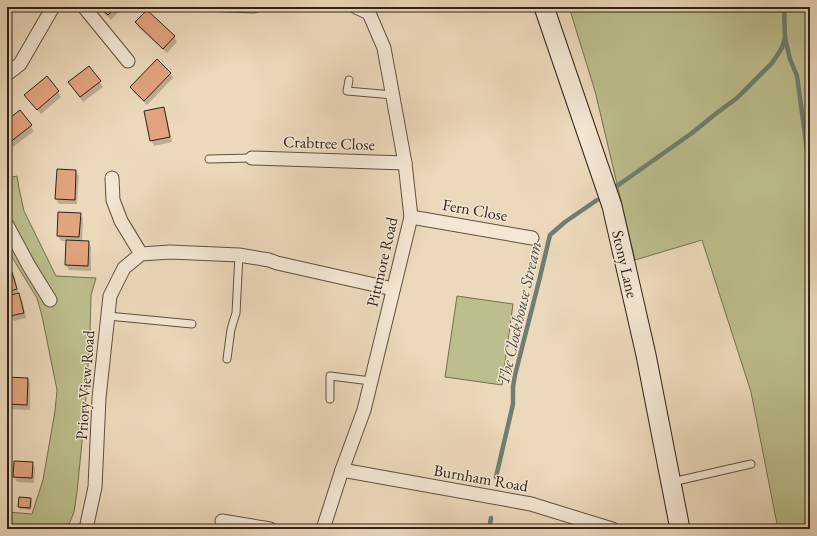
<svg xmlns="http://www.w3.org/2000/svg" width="817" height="536" font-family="'EB Garamond',serif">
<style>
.green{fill:#bcbe8d;stroke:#757052}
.shadow{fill:#0003}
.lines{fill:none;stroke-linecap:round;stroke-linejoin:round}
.stream{stroke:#6f7e70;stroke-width:4.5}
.building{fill:#e2a47f;stroke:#2e2218}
.service-casing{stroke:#5e5041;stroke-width:9}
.minor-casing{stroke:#5e5041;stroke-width:15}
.secondary-casing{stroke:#2e2218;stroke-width:21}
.service{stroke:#f3e6d3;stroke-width:7}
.minor{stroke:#f3e6d3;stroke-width:13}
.secondary{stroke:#f3e6d3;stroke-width:19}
.labels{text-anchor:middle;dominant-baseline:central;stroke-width:3;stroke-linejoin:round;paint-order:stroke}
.street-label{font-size:16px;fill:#2e2218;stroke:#f3e6d3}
.water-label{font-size:17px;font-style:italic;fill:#4e5044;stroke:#f3e6d3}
</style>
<rect width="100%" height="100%" fill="#ecd9bb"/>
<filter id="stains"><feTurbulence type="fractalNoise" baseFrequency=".005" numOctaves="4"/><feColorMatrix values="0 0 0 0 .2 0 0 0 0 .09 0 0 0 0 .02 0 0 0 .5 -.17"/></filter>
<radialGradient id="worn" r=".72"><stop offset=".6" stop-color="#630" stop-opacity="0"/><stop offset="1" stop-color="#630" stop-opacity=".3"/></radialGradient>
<g class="green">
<polygon points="569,7 810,7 810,529 778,529 751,392 702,240 635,260 595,91"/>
<polygon points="17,176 19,188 24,211 56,276 96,278 91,295 90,335 85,412 77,492 74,512 67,529 7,529 7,512 32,514 43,480 55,411 57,390 42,316 37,298 7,249 7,178"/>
<polygon points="457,296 513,304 502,385 445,377"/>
</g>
<g class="shadow">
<polygon points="98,7 123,7 111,20"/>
<polygon points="147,11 174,37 177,42 167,53 139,28 136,23"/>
<polygon points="89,67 103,87 83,102 72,87"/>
<polygon points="170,73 173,78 147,105 134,93 131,88"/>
<polygon points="47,78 58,92 61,97 41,114 29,100"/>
<polygon points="164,108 166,114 172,142 154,146 151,140"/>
<polygon points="20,111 34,131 13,147 7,140 7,121"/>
<polygon points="76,171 79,176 77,204 59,204 56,198"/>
<polygon points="80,214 83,219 82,242 88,242 91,247 91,271 69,270 66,265 67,241 61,241 58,236"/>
<polygon points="12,273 15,278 19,295 22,300 26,318 14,321 11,316 7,301 7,297 8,297 7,296 7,274"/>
<polygon points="7,378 28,379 30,384 30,410 7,409"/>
<polygon points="32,463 35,468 34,483 17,482 14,477"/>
<polygon points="30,499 32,501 31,510 20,509 19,507"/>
</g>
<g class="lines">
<g class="stream">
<polyline points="785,38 790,59 797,76 810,172"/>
<polyline points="617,186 692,133 718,112 737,98 772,63 782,48 785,38 784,7"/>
<polyline points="496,477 513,404 513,387 515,375 539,281 550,235 565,222 597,200"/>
<polyline points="489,529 491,518"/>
</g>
</g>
<g class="building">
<polygon points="99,7 116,7 108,15"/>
<polygon points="147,10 175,36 163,49 135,22"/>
<polygon points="157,59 171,73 144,101 130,87"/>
<polygon points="89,66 101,81 80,97 68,82"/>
<polygon points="47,76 59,91 37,110 24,95"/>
<polygon points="164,107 170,137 150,141 144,111"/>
<polygon points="20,110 32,125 9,143 7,140 7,120"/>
<polygon points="57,169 76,170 75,200 55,199"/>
<polygon points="58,212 81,213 79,237 57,236"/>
<polygon points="66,240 89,241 88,266 65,265"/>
<polygon points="12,272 17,289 7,292 7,273"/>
<polygon points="19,293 24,313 10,316 7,305 7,296"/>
<polygon points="7,377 28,378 27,405 7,404"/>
<polygon points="14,461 33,462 32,478 13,477"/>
<polygon points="19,497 31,498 30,508 18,507"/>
</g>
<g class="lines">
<g class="service-casing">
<g id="service">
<polyline points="204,7 254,9 261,7"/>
<polyline points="349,80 347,91 393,95"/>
<polyline points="209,159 252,158"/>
<polyline points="108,316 192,324"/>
<polyline points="227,359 231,329 236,313 239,255"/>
<polyline points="330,399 330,376 371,381"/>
<polyline points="672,482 751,464"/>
</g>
</g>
<g class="minor-casing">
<g id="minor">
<polyline points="84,7 128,61"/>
<polyline points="7,74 20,64 53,7"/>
<polyline points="252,158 405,163"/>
<polyline points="112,178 113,200 121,221 141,254"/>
<polyline points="411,217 532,238"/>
<polyline points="7,225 29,266 50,300"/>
<polyline points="342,470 531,504 612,529"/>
<polyline points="222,521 270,529"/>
<polyline points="86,529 95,487 99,398 110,296 124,268 141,254 170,252 239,255 269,260 277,263 393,289"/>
<polyline points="323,529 342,470 364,410 411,217 405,163 384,48 369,13 356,7"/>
</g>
</g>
<g class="secondary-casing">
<polyline id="secondary" points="544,7 612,206 646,355 680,529"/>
</g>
<use href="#service" class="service"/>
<use href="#minor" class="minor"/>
<use href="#secondary" class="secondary"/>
</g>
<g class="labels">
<g class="street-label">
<text transform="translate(329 143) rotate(2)">Crabtree Close</text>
<text transform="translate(475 210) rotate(10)">Fern Close</text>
<text transform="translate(382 262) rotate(-77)">Pittmore Road</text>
<text transform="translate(625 264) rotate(77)">Stony Lane</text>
<text transform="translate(85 385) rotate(-86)">Priory View Road</text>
<text transform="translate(481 478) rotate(10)">Burnham Road</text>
</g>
<g class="water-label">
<text transform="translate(519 313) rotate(-77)">The Clockhouse Stream</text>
</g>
</g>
<rect width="817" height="536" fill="none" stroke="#ecd9bb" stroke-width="24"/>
<rect x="8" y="8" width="801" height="520" fill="none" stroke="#2e2218" stroke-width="2"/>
<rect x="12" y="12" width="793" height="512" fill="none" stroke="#2e2218"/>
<rect width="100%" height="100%" filter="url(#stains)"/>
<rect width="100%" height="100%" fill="url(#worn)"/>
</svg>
